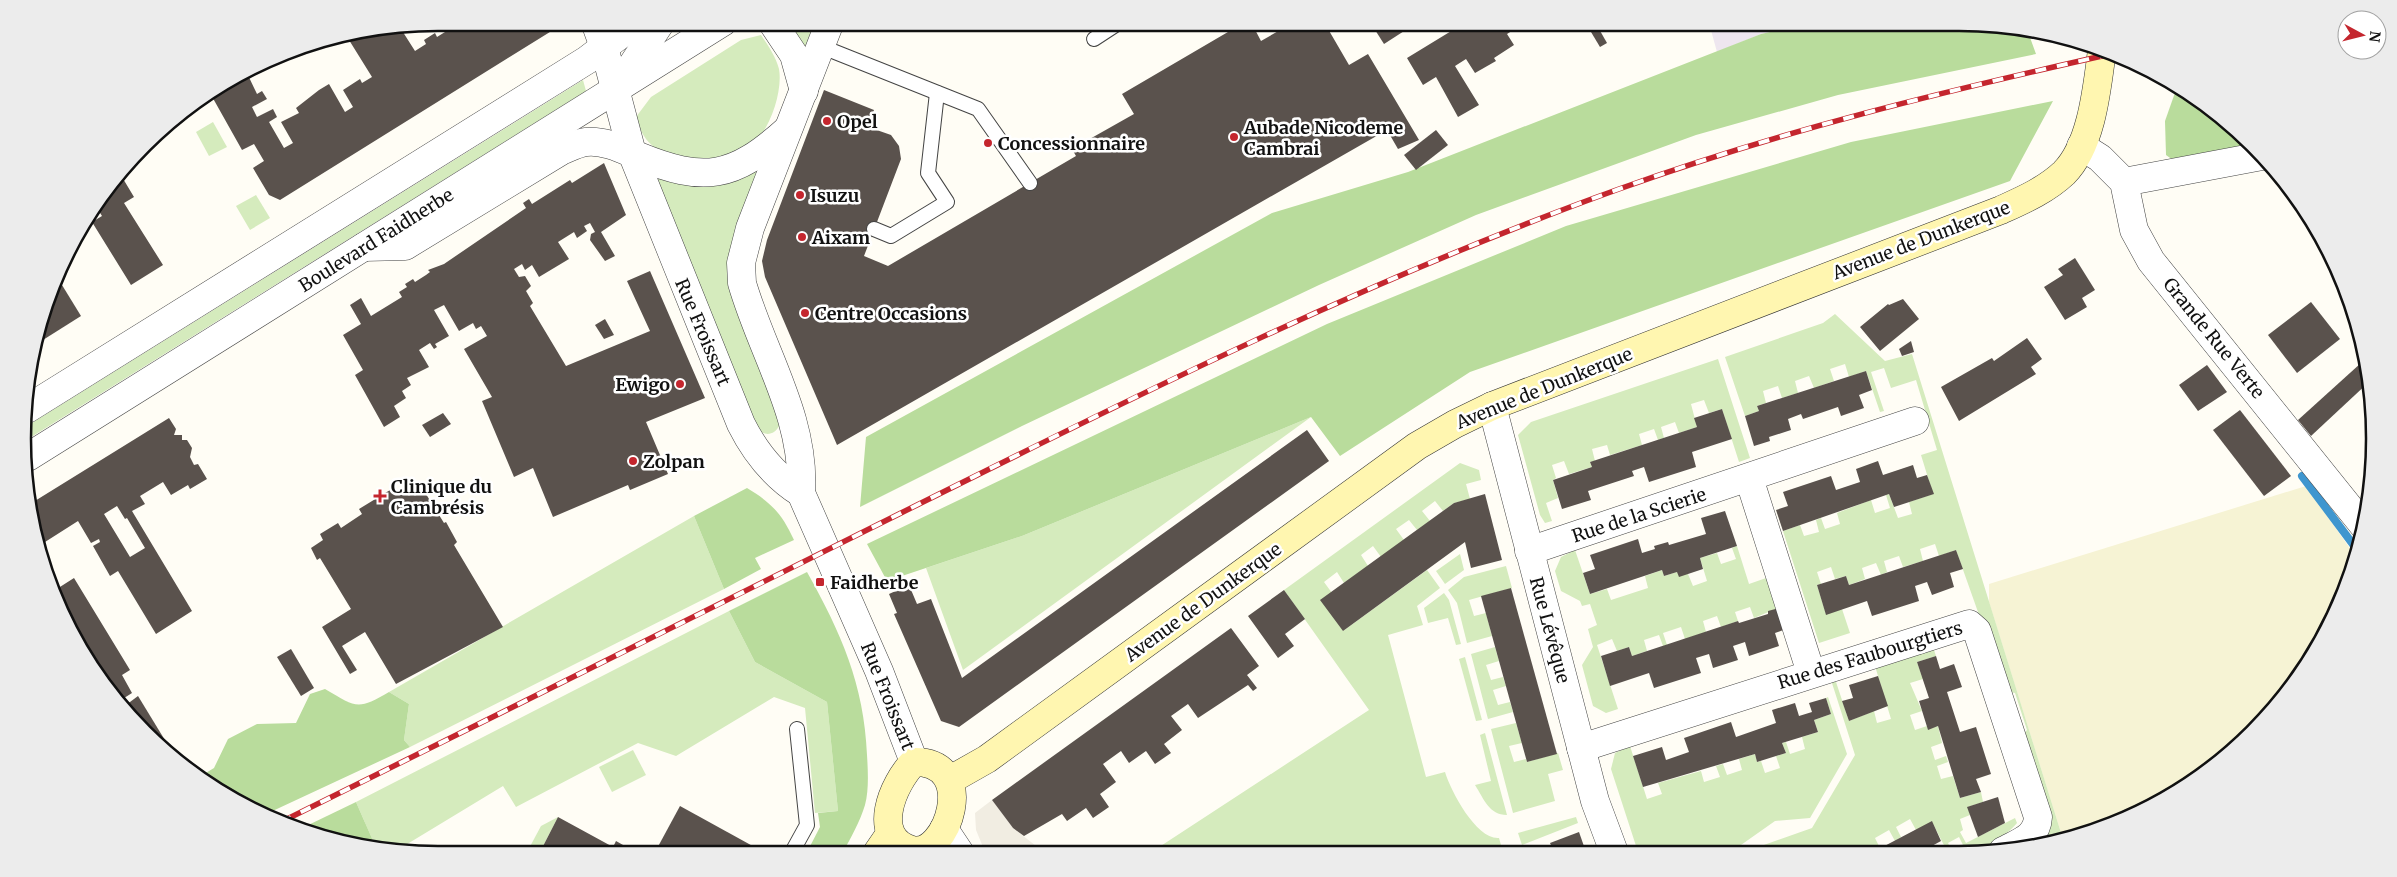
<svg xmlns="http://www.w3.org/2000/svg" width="2397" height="877" font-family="Merriweather,serif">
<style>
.industrial{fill:#eee6ef}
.farmland{fill:#f6f3d4}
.green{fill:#d5ebbd}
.forest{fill:#b9dc9c}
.plaza{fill:#f1ede2}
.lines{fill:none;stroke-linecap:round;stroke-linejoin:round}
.stream{stroke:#3f96cf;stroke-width:8}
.building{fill:#5a524d;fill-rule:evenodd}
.lane-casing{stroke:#444;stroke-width:16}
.street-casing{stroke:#444;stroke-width:29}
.secondary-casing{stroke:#333;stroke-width:29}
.lane{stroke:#fff;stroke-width:14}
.street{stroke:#fff;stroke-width:28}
.secondary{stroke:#fff6b0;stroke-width:28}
.rail-casing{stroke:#c4262e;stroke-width:5.5}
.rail{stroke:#fff;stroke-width:4;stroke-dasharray:11;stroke-linecap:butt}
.poi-dot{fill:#c4262e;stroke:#fff;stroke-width:2}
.labels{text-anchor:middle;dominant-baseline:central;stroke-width:5;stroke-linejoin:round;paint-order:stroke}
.poi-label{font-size:18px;font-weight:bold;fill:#111;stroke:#fff;text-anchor:start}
.street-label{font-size:18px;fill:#111;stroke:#fff}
.rim{fill:none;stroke:#111;stroke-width:2.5}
</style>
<rect width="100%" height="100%" fill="#fffdf5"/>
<polygon class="industrial" points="1709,23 1815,23 1761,34 1717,52"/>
<polygon class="farmland" points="2306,486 2356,557 2319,647 2233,751 2142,812 2062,836 1989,602 1989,584"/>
<g class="green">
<polygon points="788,23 804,23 819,28 809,55"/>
<path d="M761 35C768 45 776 57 779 69 783 91 770 130 753 144 742 153 716 159 702 165 670 154 646 155 636 117L651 97 741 40Z"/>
<polygon points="583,80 586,91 28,439 27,426"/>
<polygon points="213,122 227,147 209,156 196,132"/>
<path d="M761 165 732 249 780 425C774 435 766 437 757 429L653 173Z"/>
<polygon points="256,195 270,218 250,230 236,206"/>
<polygon points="1835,314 1885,361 1912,354 2062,836 2046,841 2044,837 2020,737 2027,730 2015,693 2006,691 1956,550 1939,556 1935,544 1920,549 1923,561 1903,567 1899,556 1884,561 1887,572 1881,575 1876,563 1862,568 1865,579 1849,585 1846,576 1835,579 1831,567 1817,572 1821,584 1817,585 1826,614 1842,609 1850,633 1819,643 1783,531 1800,525 1804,536 1819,532 1816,520 1821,518 1825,529 1840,524 1837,513 1871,500 1875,513 1890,508 1886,495 1889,494 1898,518 1912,514 1909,502 1933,494 1921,455 1937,450 1916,380 1891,388 1884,368 1871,372 1884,411 1880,412 1866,371 1849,377 1845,364 1830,369 1834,381 1814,388 1809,376 1795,381 1798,393 1782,398 1778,386 1763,391 1766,403 1757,406 1759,411 1745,416 1725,357 1823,323"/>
<polygon points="1718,359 1750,458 1739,462 1722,409 1709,413 1704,400 1691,404 1697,427 1679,433 1675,422 1661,427 1664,438 1658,440 1654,429 1639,434 1642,445 1610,455 1607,445 1592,449 1595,461 1590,462 1592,467 1569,474 1564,461 1552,465 1556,478 1553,480 1558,498 1546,503 1552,521 1545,523 1540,515 1518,435 1531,422"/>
<polygon points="1311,417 963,670 926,568 1022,536"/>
<path d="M1460 463 1479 470 1481 480 1466 484 1470 499 1454 503 1443 511 1435 501 1422 511 1430 521 1417 530 1409 520 1396 529 1404 540 1381 557 1373 546 1361 555 1368 566 1344 583 1337 572 1324 582 1332 593 1343 631 1427 570 1440 588 1417 606 1423 625 1388 635 1426 777 1445 772C1451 792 1477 840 1499 838L1503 852 1150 853 1369 710 1284 590Z"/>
<polygon points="694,516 724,589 410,747 404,740 409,704 389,692"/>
<polygon points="1737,546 1749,584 1769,577 1778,608 1754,618 1750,607 1735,612 1738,621 1721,627 1717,616 1703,621 1706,632 1685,639 1681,627 1663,633 1667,645 1663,646 1659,635 1644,640 1647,651 1632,656 1629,647 1617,651 1612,639 1597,645 1618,709 1606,713 1593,706 1582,665 1593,647 1588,629 1597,625 1590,604 1582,606 1580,601 1561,591 1555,571 1561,557 1575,550 1590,594 1607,589 1611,600 1648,588 1645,576 1662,570 1664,576 1677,572 1688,574 1693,586 1707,581 1700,558 1717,553 1721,564 1736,559 1732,548"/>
<polygon points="1460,554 1464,570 1445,584 1436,571"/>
<polygon points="1506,566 1512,588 1469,600 1474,616 1486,613 1492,636 1467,643 1457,603 1448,590 1464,577"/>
<polygon points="1444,593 1449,600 1461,644 1456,645 1448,618 1428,623 1424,608"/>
<polygon points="729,611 755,662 827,702 838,811 815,813 805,708 774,697 676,756 638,743 516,807 503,786 399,849 372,846 374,843 356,802"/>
<polygon points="1495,647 1499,661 1486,665 1491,680 1503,677 1506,686 1493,690 1498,705 1510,702 1513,712 1488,719 1471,654"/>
<path d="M1933 647 1936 656 1917 662 1923 679 1910 683 1922 711 1910 715 1915 730 1927 726 1928 729 1938 726 1942 743 1931 747 1935 760 1946 756 1948 762 1937 766 1941 779 1953 776 1960 798 1981 792 1983 802 1968 807 1970 815 1960 819 1963 830 1960 832 1966 843 2015 818 2017 823C2006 836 1984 851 1966 851L1959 837 1948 843 1952 851H1947L1932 822 1916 830 1910 819 1896 827 1901 837 1895 841 1889 830 1875 838 1880 848 1876 851 1744 852 1812 828 1855 755 1831 680 1835 679 1849 721 1874 711 1877 723 1891 719 1875 666Z"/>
<polygon points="1465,657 1482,720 1476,721 1459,659"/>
<polygon points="1828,697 1847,754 1810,818 1775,821 1731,852 1644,852 1637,849 1611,769 1615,753 1630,746 1647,799 1662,794 1658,783 1701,771 1704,782 1720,777 1716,766 1723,764 1727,775 1742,770 1739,759 1755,754 1757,762 1761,761 1765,773 1780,768 1776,756 1786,753 1782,743 1786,742 1790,754 1805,749 1802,737 1818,732 1814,720 1831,714 1826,698"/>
<polygon points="1516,723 1522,743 1509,746 1514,762 1526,759 1527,762 1558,753 1563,770 1548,774 1555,801 1513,813 1491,729"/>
<path d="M1485 733 1507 815C1489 815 1484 799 1475 785L1491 781 1480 735Z"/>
<polygon points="633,750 646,775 612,792 599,767"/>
<polygon points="558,817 539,854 526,854 541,826"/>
<polygon points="1576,817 1578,823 1522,845 1518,833"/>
</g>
<g class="forest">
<polygon points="1815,22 1958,22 2028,32 2036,54 1838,95 1696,135 1476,215 1319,285 1022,426 860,507 866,437 1272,213 1408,172 1761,34"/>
<polygon points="2177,87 2212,109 2255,149 2177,163 2166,155 2165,121"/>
<polygon points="2053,101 2010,181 1470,372 1340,456 1311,417 1022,536 887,581 867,544 1327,324 1566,226 1851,142"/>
<path d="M747 488C772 503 782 514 794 540L755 558 761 569 724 589 694 516Z"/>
<path d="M807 572C841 633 864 684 867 755 868 771 869 790 865 805 860 822 850 839 842 854H806L820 827 818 813 838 811 827 702 755 662 729 611Z"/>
<path d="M325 689C356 707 357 711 389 692L409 704 404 740 410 747 264 815 199 777 214 768 228 739 257 724 296 723 310 694Z"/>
<polygon points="356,802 374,843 372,846 331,840 300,829"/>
</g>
<polygon class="plaza" points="992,800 1013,828 1045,853 1031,853 1024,848 1015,853 979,853 978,851 983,847 976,830 975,813"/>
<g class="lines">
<polyline class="stream" points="2302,476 2358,551"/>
</g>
<g class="building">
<polygon points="461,22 487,22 488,25 492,22 559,22 558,27 280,200 269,195 253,168 264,161 254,144 242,150 210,93 231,78 246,71 257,94 262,91 267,99 252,107 257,117 273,109 277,117 269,122 284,148 293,143 281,122 299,113 296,108 319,90 329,84 345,112 353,107 343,90 360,79 362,83 372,77 349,40 352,37 401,29 415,51 426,44 424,40 435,33 437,37"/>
<polygon points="1245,22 1251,22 1261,41 1294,22 1324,22 1349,65 1368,54 1419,140 1398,149 1387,130 837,445 765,277 762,261 767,240 824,90 874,110 869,124 871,128 891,135 899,146 901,159 864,256 888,266 1076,156 1072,149 1134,114 1122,94"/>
<polygon points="1370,22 1414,22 1415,24 1384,44"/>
<polygon points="1466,22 1526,22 1507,34 1514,45 1494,58 1496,61 1475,73 1466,59 1455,66 1479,105 1458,117 1436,77 1423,85 1407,58"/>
<polygon points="1585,22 1595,22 1607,43 1600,47"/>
<polygon points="1436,130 1448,145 1416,170 1404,155"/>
<polygon points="604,163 626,215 601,232 615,256 605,261 590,240 591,234 595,232 590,223 584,226 587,231 577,238 574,232 558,242 569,259 539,277 532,265 525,270 522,264 514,269 519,277 525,276 531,286 526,291 533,303 530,306 566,366 650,331 627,281 650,271 705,398 646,422 668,474 630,490 628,485 553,517 533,468 514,477 482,401 492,397 464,349 487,336 481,326 476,329 473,323 459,331 444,305 434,310 449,336 435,344 437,347 434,349 430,343 419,350 429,367 407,378 411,385 402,391 406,398 394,406 400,417 384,427 355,375 363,370 343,335 361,324 350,305 361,298 371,316 402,297 399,292 407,287 405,284 413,279 415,282 426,275 430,272 428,270 444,264 526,208 523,203 529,199 532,204 570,180 572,183"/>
<polygon points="122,177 134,197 124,203 163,265 131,285 92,222 102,216 97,208"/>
<polygon points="2075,258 2095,290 2082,298 2087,307 2065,320 2044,287 2063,275 2058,269"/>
<polygon points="62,285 81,316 35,345 44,305 50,292"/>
<polygon points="1903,299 1919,319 1880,351 1860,327 1888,304 1889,305"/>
<polygon points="2311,302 2340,339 2297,373 2268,335"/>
<polygon points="605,319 614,335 604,339 595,325"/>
<polygon points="2027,338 2042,359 2031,367 2036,374 1959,421 1941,387 1992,358 1994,361"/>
<polygon points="1911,341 1914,352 1902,356 1899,349"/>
<polygon points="2361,363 2368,372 2370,381 2311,436 2298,420"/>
<polygon points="2207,365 2227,392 2198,411 2179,385"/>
<polygon points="1866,371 1872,390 1859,395 1864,408 1841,416 1838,407 1803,419 1801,414 1788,419 1791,430 1769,437 1770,441 1754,446 1745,416 1759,411 1757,406"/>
<polygon points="1722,409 1732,439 1692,452 1696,467 1649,482 1644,467 1632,471 1634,476 1588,491 1591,500 1562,509 1553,480 1592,467 1590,462 1697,427 1694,418"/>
<polygon points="2240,410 2291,476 2264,496 2213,430"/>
<polygon points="443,413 451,424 430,437 422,425"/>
<path d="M169 418 176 429 174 435H182V440H187L192 448 190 457 194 465 198 464 207 479 190 489 188 485 171 495 163 482 140 496 145 504 132 511 192 611 156 634 118 571 110 576 93 546 100 542 99 539 91 543 78 521 45 542 31 519 30 504ZM117 506 125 519 127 518 145 548 130 557 104 514Z"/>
<polygon points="1307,430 1329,461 959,727 941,721 894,614 897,613 889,594 909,585 917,604 931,599 962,678"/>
<polygon points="1878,461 1883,475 1913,465 1917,478 1927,475 1934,494 1894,507 1889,494 1783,531 1776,510 1788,506 1783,492 1831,476 1836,490 1860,482 1856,469"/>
<polygon points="410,485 421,486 444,523 446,522 457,542 454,545 503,627 396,684 365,632 342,646 357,670 350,674 322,627 351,609 320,558 317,560 311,548 323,540 320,534 338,523 341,528 362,514 359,509 395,487 398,492"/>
<polygon points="1485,494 1502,560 1471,568 1465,542 1343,631 1320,600 1454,503"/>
<polygon points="1725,511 1737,546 1700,558 1703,569 1679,577 1677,572 1664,576 1662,570 1590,594 1583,573 1595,569 1590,555 1638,539 1642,553 1655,549 1654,546 1668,542 1669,545 1706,534 1701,518"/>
<polygon points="1956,550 1963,569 1950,573 1954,587 1932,595 1927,582 1915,586 1919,601 1872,616 1867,601 1826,615 1817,585 1846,576 1849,585"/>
<polygon points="74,578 130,670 122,675 132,693 121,700 92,669 86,657 89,652 66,614 64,615 54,598 52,592"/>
<polygon points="1511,588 1557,754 1527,762 1481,596"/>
<polygon points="1284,590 1305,619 1285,634 1294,646 1278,658 1248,616"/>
<polygon points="1779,608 1786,629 1775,633 1779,646 1749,656 1745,642 1733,646 1738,660 1713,668 1709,654 1696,658 1701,673 1654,688 1649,673 1610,686 1601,656 1629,647 1632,656 1738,621 1739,623 1768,614 1768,611"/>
<polygon points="1231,628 1259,666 1247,675 1257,688 1253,691 1248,685 1198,718 1188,704 1171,716 1182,730 1164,744 1171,753 1155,764 1146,751 1129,763 1121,751 1103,764 1116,782 1100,794 1109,807 1093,818 1086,808 1067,821 1062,814 1024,836 1013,828 992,800"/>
<polygon points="291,649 314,688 301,696 277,657"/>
<polygon points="1936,656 1940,669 1954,664 1962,687 1947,692 1960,732 1976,727 1991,774 1976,779 1981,792 1960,798 1938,726 1928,730 1919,701 1929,698 1917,662"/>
<polygon points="1878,676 1888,706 1849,721 1842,701 1853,698 1849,685"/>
<polygon points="138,696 174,755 173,756 126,705"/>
<polygon points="1826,698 1831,714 1814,720 1818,732 1782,743 1786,753 1757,762 1755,754 1643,787 1633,756 1662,747 1666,760 1689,752 1684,738 1731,722 1736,737 1776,723 1772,710 1795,703 1799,716 1812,712 1809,703"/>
<polygon points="1998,797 2005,823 1978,837 1967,807"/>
<polygon points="680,806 767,854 654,854"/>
<polygon points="558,817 613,847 616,841 639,854 539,854"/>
<polygon points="1932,821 1941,841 1930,847 1933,851 1875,851"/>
<polygon points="1579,832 1586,852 1554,852 1550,843"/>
</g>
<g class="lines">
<g class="lane-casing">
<g id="lane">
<polyline points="1094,39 1120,22"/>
<polyline points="820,46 978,109 1030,183"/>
<polyline points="874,229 891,236 947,202 928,173 937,93"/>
<polyline points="791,854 807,825 797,729"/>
</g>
</g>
<g class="street-casing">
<g id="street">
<path d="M595 22 604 47 632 153 741 424C755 452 774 476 801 493"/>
<polyline points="772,22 794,55 804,91"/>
<path d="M830 22 750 228 741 263 742 283C762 353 806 418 801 493L879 671 914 762"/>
<polyline points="619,85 661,22"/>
<polyline points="2081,146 2100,158 2124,182 2134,230 2151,261 2364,526"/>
<polyline points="2124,182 2262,156"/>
<path d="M364 247 405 246 561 151C569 148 577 143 586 142 604 140 622 149 638 156 704 183 733 179 787 130"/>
<polyline points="1492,406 1595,801 1614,852"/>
<polyline points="27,409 587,60 637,22"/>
<polyline points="28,457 723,22"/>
<polyline points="1749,478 1811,673"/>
<polyline points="1529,551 1915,421"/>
<path d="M1581 748 1969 624 1977 631 2038 817C2037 838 2019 842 2003 851"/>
<polyline points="944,829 960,853"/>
</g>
</g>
<g class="secondary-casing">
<g id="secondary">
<path d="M914 762C980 761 947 859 912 850 869 838 893 783 914 762Z"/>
<path d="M950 780 987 759 1417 446 1455 424 1492 406 2001 210C2023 200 2046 190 2064 173 2092 145 2097 88 2102 50"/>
<polyline points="877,853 890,834"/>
</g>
</g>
<use href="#lane" class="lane"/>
<use href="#street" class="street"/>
<use href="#secondary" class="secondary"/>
<g class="rail-casing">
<path id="rail" d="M281 822C487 720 694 617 899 514 1135 396 1371 278 1619 189 1780 131 1945 91 2111 54"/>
</g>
<use href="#rail" class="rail"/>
</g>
<g class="poi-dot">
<circle cx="827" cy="121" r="5"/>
<circle cx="1234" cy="137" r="5"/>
<circle cx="988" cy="143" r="5"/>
<circle cx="800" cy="195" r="5"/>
<circle cx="802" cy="237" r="5"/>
<circle cx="805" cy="313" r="5"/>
<circle cx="680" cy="384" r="5"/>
<circle cx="633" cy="461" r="5"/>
<path d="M377.5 488.5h5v5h5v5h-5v5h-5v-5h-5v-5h5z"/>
<rect x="815" y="577" width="10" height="10" rx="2.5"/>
</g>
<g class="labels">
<g class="poi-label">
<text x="837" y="121">Opel</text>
<text x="1244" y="127">Aubade Nicodeme<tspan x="1244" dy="21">Cambrai</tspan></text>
<text x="998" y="143">Concessionnaire</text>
<text x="810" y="195">Isuzu</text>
<text x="812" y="237">Aixam</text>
<text x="815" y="313">Centre Occasions</text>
<text x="670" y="384" text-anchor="end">Ewigo</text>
<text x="643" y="461">Zolpan</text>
<text x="391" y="486">Clinique du<tspan x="391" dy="21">Cambrésis</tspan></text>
<text x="830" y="582">Faidherbe</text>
</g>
<g class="street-label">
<text transform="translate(376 240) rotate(-32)">Boulevard Faidherbe</text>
<text transform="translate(1921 240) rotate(-21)">Avenue de Dunkerque</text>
<text transform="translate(703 332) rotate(67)">Rue Froissart</text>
<text transform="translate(2214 338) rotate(51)">Grande Rue Verte</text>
<text transform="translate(1544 388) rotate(-22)">Avenue de Dunkerque</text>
<text transform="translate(1639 515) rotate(-18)">Rue de la Scierie</text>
<text transform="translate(1203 602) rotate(-36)">Avenue de Dunkerque</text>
<text transform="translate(1550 630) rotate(75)">Rue Lévêque</text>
<text transform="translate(1870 655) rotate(-17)">Rue des Faubourgtiers</text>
<text transform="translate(888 696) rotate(68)">Rue Froissart</text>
</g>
</g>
<path d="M0 0H2397V877H0ZM438 31H1959A407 407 0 0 1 2366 438V439A407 407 0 0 1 1959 846H438A407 407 0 0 1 31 439V438A407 407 0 0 1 438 31Z" fill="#ececec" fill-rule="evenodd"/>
<path class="rim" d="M438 31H1959A407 407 0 0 1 2366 438V439A407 407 0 0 1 1959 846H438A407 407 0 0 1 31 439V438A407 407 0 0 1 438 31Z"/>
<g transform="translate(2362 35) rotate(97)"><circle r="24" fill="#ffffff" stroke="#a0a0a0"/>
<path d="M0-4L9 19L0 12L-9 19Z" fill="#c4262e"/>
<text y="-8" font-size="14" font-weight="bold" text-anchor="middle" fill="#111111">N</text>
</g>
</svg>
